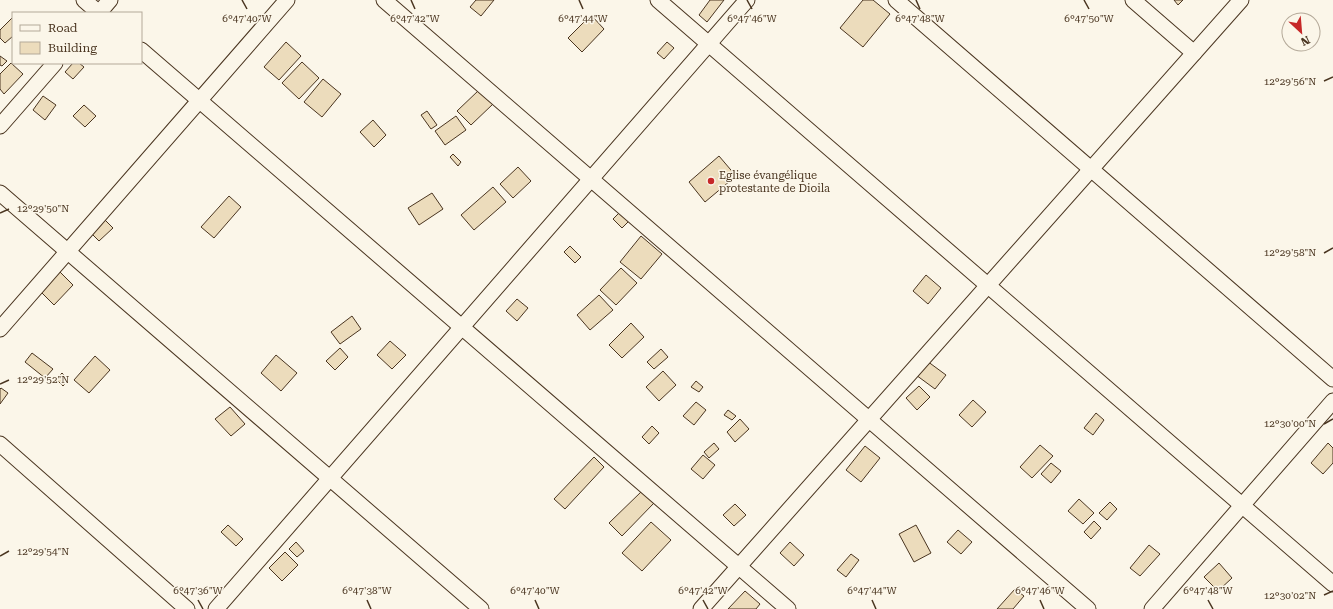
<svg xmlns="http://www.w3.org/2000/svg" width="1333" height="609" font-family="'Roboto Serif',serif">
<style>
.building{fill:#ecdcbc;stroke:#4a3520}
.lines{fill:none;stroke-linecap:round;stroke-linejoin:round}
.minor-casing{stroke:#4a3520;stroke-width:17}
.minor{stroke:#fbf6e9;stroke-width:15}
.ticks{fill:none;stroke:#4a3520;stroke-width:1.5}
.poi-dot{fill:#c62828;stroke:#fbf6e9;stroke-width:1.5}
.labels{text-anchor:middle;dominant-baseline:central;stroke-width:3;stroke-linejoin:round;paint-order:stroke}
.poi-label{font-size:11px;fill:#4a3520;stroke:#fbf6e9;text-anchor:start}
.ticks-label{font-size:10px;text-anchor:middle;fill:#4a3520;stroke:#fbf6e9;stroke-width:3;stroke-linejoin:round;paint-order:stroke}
</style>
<rect width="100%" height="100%" fill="#fbf6e9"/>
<g class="building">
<polygon points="476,0 494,0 481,16 470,7"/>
<polygon points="710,0 724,0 707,22 699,15"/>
<polygon points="863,0 873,0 890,14 863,47 840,28"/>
<polygon points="1174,0 1183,0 1178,5"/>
<polygon points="591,15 604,29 582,52 568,38"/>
<polygon points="13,17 13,36 5,43 0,38 0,30"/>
<polygon points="286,42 301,56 279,80 264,67"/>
<polygon points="667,42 674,48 664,59 657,53"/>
<polygon points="0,56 7,61 2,66 0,65"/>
<polygon points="302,62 319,78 299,99 282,83"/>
<polygon points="11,63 23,74 4,94 0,89 0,74"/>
<polygon points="73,63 79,63 84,67 73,79 65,72"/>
<polygon points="323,79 341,94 322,117 304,102"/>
<polygon points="479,90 493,104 471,125 457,111"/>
<polygon points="43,96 56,105 45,120 33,110"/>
<polygon points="84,105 96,116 85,127 73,116"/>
<polygon points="427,111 437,125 431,129 421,115"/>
<polygon points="456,116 466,130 445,145 435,131"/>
<polygon points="373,120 386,135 374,147 360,132"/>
<polygon points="453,154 461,162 458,166 450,157"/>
<polygon points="719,156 736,176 705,202 689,182"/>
<polygon points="518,167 531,181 513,198 500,184"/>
<polygon points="493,187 506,202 474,230 461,215"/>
<polygon points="432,193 443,209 419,225 408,208"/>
<polygon points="229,196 241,207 214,238 201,227"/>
<polygon points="621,211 630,220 622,228 613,219"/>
<polygon points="103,218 113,228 99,241 89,231"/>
<polygon points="641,236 662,254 641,279 620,262"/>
<polygon points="570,246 581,257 575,263 564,252"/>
<polygon points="621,268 637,283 616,305 600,290"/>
<polygon points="60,272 73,285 54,305 40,291"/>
<polygon points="926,275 941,288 928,304 913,291"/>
<polygon points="599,295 613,310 590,330 577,315"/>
<polygon points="517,299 528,308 517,321 506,311"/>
<polygon points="352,316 361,329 340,344 331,332"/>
<polygon points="631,323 644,337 622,358 609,345"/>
<polygon points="390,341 406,355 392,369 377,355"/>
<polygon points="340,348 348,357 335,370 326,361"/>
<polygon points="661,349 668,357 654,369 647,362"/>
<polygon points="32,353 53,369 45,378 25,362"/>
<polygon points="276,355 297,373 281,391 261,373"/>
<polygon points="95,356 110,370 89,393 74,380"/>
<polygon points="927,361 946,375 935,389 916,375"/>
<polygon points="663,371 676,385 659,401 646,387"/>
<polygon points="62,373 69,380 63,386 56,379"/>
<polygon points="696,381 703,387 699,392 691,387"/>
<polygon points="919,386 930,397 917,410 906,398"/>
<polygon points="1,388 8,393 0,404 0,389"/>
<polygon points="973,400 986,412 972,427 959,415"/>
<polygon points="696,402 706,410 694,425 683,416"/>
<polygon points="230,407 245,424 231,436 215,419"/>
<polygon points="728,410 736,416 732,420 724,415"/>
<polygon points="1096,413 1104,420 1093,435 1084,428"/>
<polygon points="740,419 749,429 735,442 727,432"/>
<polygon points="652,426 659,433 649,444 642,437"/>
<polygon points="714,443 719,449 709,458 704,452"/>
<polygon points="1328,443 1333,448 1333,463 1323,474 1311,463"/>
<polygon points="1040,445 1053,456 1032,478 1020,467"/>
<polygon points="865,446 880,458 861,482 846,470"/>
<polygon points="703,455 715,465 703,479 691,469"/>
<polygon points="594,457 604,467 565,509 554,499"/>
<polygon points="1051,463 1061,471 1051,483 1041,474"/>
<polygon points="642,491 654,503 622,536 609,523"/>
<polygon points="1079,499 1094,513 1083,524 1068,511"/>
<polygon points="1110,502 1117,509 1107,520 1099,513"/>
<polygon points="735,504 746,515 734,526 723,515"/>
<polygon points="1094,521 1101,528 1091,539 1084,532"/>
<polygon points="651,522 671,540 642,571 622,553"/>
<polygon points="228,525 243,539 236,546 221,532"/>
<polygon points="916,525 931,553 914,562 899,534"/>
<polygon points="958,530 972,542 961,554 947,542"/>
<polygon points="296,542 304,551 297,557 289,549"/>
<polygon points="790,542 804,555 794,566 780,553"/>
<polygon points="1149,545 1160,554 1140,576 1130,568"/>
<polygon points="285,552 298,565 282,581 269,568"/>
<polygon points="851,554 859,560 846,577 837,570"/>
<polygon points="1219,563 1232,578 1218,591 1204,577"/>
<polygon points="1015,589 1024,596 1013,609 997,609"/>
<polygon points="745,591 760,604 756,609 728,609"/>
</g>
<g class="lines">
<g class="minor-casing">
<g id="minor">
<polyline points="84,0 99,13"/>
<polyline points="384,0 1088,609"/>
<polyline points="658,0 1333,584"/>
<polyline points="896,0 1333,379"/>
<polyline points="1133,0 1194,53"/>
<polyline points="99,13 110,0"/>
<polyline points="141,50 788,609"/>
<polyline points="0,126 55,63"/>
<polyline points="0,193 481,609"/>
<polyline points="0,329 287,0"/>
<polyline points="0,444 187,609"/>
<polyline points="216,609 747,0"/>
<polyline points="701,609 1241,0"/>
<polyline points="1152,609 1333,401"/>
</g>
</g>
<use href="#minor" class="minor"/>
</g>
<path class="ticks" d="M242 0 247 9M411 0 415 9M579 0 583 9M747 0 752 9M916 0 920 9M1084 0 1089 9M1324 81 1333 77M0 213 9 209M1324 253 1333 248M0 384 9 380M1324 424 1333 419M0 556 9 551M1324 595 1333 591M198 600 203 609M367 600 371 609M535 600 539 609M703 600 708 609M872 600 876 609M1040 600 1044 609M1208 600 1213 609"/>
<circle class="poi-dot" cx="711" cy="181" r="4"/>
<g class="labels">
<g class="poi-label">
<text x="719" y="175">Eglise évangélique<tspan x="719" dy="13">protestante de Dioila</tspan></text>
</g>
</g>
<g class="ticks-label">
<text x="920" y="22">6°47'48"W</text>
<text x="1089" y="22">6°47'50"W</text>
<text x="247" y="22">6°47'40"W</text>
<text x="415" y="22">6°47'42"W</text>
<text x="583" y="22">6°47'44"W</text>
<text x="752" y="22">6°47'46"W</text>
<text x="1290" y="85">12°29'56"N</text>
<text x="43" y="212">12°29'50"N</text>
<text x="1290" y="256">12°29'58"N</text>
<text x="43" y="383">12°29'52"N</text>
<text x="1290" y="427">12°30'00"N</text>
<text x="43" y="555">12°29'54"N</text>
<text x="198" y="594">6°47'36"W</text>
<text x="367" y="594">6°47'38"W</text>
<text x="535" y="594">6°47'40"W</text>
<text x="703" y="594">6°47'42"W</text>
<text x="872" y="594">6°47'44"W</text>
<text x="1040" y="594">6°47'46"W</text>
<text x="1208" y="594">6°47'48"W</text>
<text x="1290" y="599">12°30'02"N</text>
</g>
<rect x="12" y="12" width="130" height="52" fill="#fbf6e9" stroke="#b4a999"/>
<rect x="20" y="25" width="20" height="6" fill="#fbf6e9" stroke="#b4a999"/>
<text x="48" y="32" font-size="12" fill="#4a3520">Road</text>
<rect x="20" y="42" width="20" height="12" fill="#ecdcbc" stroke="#b4a999"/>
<text x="48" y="52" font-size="12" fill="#4a3520">Building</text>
<g transform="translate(1301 32) rotate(154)"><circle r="19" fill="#fbf6e9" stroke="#b4a999"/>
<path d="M0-3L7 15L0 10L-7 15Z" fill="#c62828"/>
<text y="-6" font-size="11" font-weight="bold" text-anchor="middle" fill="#4a3520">N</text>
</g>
</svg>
